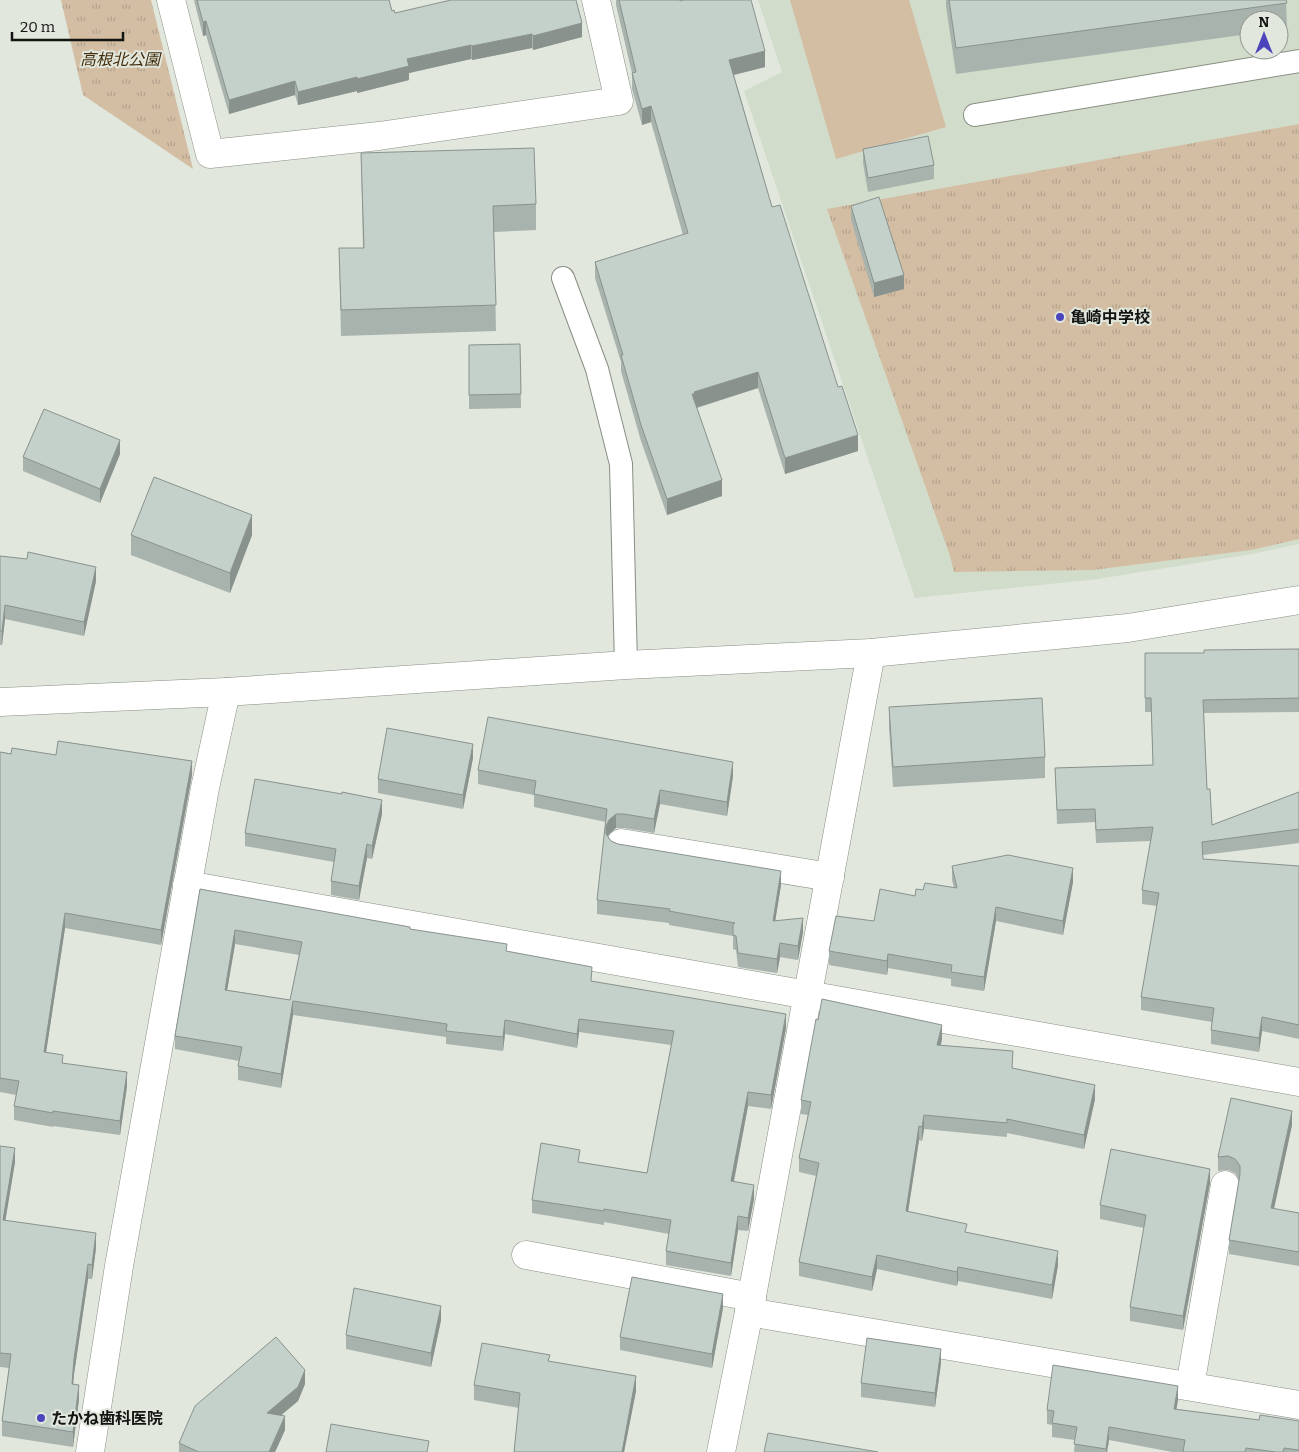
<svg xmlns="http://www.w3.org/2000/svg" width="1299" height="1452" font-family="Bitter,'Noto Sans JP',serif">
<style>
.built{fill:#d2dccb;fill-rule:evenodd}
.grass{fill:url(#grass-tufts)}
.pitch{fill:#d3bea4}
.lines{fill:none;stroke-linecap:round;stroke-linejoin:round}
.lane-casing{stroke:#888e84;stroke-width:24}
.street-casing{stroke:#888e84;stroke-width:29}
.secondary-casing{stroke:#888e84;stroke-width:29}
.lane{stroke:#fff;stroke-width:22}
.street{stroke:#fff;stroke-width:28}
.secondary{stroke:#fff;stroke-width:28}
.wall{fill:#a9b3ae;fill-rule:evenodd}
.shaded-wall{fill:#89928d}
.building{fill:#c4d0ca;stroke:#89928d;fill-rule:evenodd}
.poi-dot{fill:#4b44ba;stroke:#e1e7dd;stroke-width:2}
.labels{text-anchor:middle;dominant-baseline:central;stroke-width:4;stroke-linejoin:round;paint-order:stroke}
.park-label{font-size:16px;font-style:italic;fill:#442d0a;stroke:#e1e7dd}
.poi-label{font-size:16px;font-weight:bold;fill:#121411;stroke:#e1e7dd;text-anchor:start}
</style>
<defs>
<pattern id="grass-tufts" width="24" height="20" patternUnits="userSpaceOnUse" patternTransform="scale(1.25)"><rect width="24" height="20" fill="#d3bea4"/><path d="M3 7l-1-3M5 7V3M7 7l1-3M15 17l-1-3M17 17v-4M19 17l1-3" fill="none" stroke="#b4a28c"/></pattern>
</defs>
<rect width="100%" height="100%" fill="#e1e7dd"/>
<path class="built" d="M758 0H1299V544L1252 554 1098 579 915 598 744 91 782 72ZM1249 20H1279V50H1249Z"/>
<g class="grass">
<polygon points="61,0 151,0 193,169 83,95"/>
<polygon points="1299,124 1299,539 1251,550 1093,570 954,572 950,556 827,209"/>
</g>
<polygon class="pitch" points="790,0 909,0 946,127 836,159"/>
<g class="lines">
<g class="lane-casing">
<g id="lane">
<polyline points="975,115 1299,61"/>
<polyline points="563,278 597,369 621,464 626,665"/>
</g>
</g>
<g class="street-casing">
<g id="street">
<polyline points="171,0 210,154 379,136 619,101 596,0"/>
<polyline points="621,843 830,877"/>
<polyline points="187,885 1299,1082"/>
<polyline points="526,1255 752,1297"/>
<polyline points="749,1312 1299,1405"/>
<polyline points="1190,1386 1225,1185"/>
<polyline points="90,1452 119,1266 205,788 226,692"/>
<polyline points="721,1452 749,1312 871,653"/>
</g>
</g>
<g class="secondary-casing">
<polyline id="secondary" points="0,702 226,692 626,665 871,653 1128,628 1299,600"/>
</g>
<use href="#lane" class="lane"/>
<use href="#street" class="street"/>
<use href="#secondary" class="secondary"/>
</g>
<g class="wall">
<polygon points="194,0 389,0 392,11 395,13 582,37 533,50 532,48 472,60 471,59 409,73 409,80 357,93 357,91 298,105 295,95 229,114 206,35 203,36"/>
<polygon points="616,0 680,0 680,1 765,67 734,75 772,207 858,451 785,474 758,388 697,408 722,496 667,515 641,441 621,371 621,362 595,278 595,262 683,235 651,122 642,125 632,89 632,73 616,5"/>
<polygon points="946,0 1286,0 1287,29 1279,30 1279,20 1249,20 1249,34 956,74 946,6"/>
<polygon points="863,149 934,165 934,179 868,192 863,163"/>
<polygon points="361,153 536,204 536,230 494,232 496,331 341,336 339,248 363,248"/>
<polygon points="851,206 904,289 874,297 851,220"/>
<polygon points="520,344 521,408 469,409 469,345"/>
<polygon points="120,454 100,503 23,471 23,457"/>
<polygon points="131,535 252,535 230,593 131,555"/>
<polygon points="0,556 27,559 96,581 84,636 5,619 2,645 0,645"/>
<polygon points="1299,649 1299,712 1204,713 1207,789 1212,825 1299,792 1299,843 1203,855 1203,859 1299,866 1299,1039 1262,1031 1259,1052 1211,1044 1211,1030 1212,1022 1141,1010 1141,997 1157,906 1142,904 1142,890 1151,841 1096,843 1095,822 1057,824 1055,768 1153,765 1151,712 1145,712 1145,653 1204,653"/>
<polygon points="889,707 1045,757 1045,778 893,787 889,728"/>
<polygon points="0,752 192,775 161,945 65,928 46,1052 63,1063 127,1086 120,1135 53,1126 53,1127 14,1120 14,1106 16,1095 0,1092"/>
<polygon points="473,758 463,809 378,793 378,779"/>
<polygon points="478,770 733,776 727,816 660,804 654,833 624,828 616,828 609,834 608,836 611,841 618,844 781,885 775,921 803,932 798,960 780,957 777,973 738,967 736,950 733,949 733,936 669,925 669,923 597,914 597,900 606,822 534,807 534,795 478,784"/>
<polygon points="382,814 372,859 367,858 359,900 331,895 331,881 334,862 245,846 245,833"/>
<polygon points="952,866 1073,882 1063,935 996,921 984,991 951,986 951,979 888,968 887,975 829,965 829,951 874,921 923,890 954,888 952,880"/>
<path d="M200 889 410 929 507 951 592 981 786 1028 771 1109 748 1106 734 1182 754 1199 748 1231 738 1230 731 1276 666 1265V1251L669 1234 604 1222V1225L532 1213V1200L580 1162 647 1173 671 1045 579 1032 577 1048 505 1034 503 1051 446 1044V1037L293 1015 281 1088 238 1080V1066L239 1061 175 1049V1036ZM235 944 299 955 290 1000 227 990Z"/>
<polygon points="942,1039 941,1045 1013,1068 1095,1099 1084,1149 1007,1133 1007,1137 924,1129 922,1141 919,1140 908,1212 1058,1265 1052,1299 958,1281 957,1286 877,1269 872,1291 799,1276 799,1262 816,1176 799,1172 799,1158 808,1115 801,1114 801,1100"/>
<polygon points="1292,1125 1274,1209 1299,1213 1299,1266 1229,1254 1229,1240 1239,1180 1235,1173 1228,1170 1218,1171 1218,1157"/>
<polygon points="0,1146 15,1162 5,1221 96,1248 92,1279 88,1279 74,1374 73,1384 79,1399 73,1447 2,1436 2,1421 9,1368 0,1367"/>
<polygon points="1210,1183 1183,1330 1130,1321 1130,1307 1144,1228 1100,1219 1100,1205"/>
<polygon points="723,1308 712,1368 620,1350 620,1337"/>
<polygon points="441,1320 431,1367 346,1349 346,1335"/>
<polygon points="550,1361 636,1391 624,1452 514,1452 519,1408 474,1400 474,1385"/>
<polygon points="941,1363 935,1407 861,1397 861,1383"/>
<polygon points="305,1384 298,1401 280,1416 285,1430 275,1452 179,1452 179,1443"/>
<polygon points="1178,1400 1176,1409 1259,1420 1299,1421 1299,1452 1172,1452 1109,1440 1107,1452 1074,1452 1075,1440 1052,1437 1052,1425 1047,1424 1047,1410"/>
</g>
<g class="shaded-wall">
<polygon points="206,21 206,35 203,36 203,22"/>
<polygon points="582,23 582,37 533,50 533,36"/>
<polygon points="532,34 532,48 472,60 472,46"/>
<polygon points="471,45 471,59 409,73 409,80 357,93 357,79 407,59"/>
<polygon points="765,51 765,67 729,76 729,60"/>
<polygon points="357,77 357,91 298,105 298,92"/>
<polygon points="295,81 295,95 229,114 229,100"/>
<polygon points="651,106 651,122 642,125 642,109"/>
<polygon points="904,275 904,289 874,297 874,283"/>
<polygon points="758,372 758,388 695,408 692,394 694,392"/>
<polygon points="858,435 858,451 785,474 785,458"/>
<polygon points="120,440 120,454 100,503 100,489"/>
<polygon points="722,480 722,496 667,515 667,499"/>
<polygon points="252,515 252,535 230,593 230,573"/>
<polygon points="96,567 96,581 84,636 84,622"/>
<polygon points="5,605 5,619 2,645 2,631"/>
<polygon points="473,744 473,758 463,809 463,795"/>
<polygon points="192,761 192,775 161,945 161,930"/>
<polygon points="733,762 733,776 727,816 727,802"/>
<polygon points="660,790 660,804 654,833 654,819"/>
<polygon points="382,800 382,814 372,859 372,846"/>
<polygon points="616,814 616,828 609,834 606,840 606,826 609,820"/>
<polygon points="367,844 367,858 359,900 359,886"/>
<polygon points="1073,868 1073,882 1063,935 1063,921"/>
<polygon points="781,871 781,885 773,935 773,921"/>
<polygon points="996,907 996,921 984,991 984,977"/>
<polygon points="65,913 65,928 44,1066 44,1052"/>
<polygon points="803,918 803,932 798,960 798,946"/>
<polygon points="235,930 235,944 225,1003 225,990"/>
<polygon points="780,943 780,957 777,973 777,959"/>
<polygon points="888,954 888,968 887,975 887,961"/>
<polygon points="293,1001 293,1015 281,1088 281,1074"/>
<polygon points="786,1014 786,1028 771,1109 771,1095"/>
<polygon points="1262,1017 1262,1031 1259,1052 1259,1038"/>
<polygon points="579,1019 579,1032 577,1048 577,1034"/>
<polygon points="505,1020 505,1034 503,1051 503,1037"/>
<polygon points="942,1025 942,1039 937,1059 937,1045"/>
<polygon points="127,1072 127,1086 120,1135 120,1121"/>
<polygon points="1095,1085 1095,1099 1084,1149 1084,1135"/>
<polygon points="748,1092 748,1106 731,1195 731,1181"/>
<polygon points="1292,1111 1292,1125 1271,1222 1271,1208"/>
<polygon points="924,1115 924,1129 922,1141 922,1127"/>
<polygon points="919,1126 919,1140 906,1225 906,1211"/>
<polygon points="15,1148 15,1162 3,1235 3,1220"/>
<polygon points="1210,1169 1210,1183 1183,1330 1183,1316"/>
<polygon points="754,1185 754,1199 748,1231 748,1218"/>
<polygon points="738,1216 738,1230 731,1276 731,1263"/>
<polygon points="96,1233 96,1248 92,1279 92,1265"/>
<polygon points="1058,1251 1058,1265 1052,1299 1052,1285"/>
<polygon points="877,1255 877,1269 872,1291 872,1277"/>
<polygon points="88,1264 88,1279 74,1374 72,1398 72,1384 74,1359"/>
<polygon points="958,1267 958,1281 957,1286 957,1272"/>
<polygon points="723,1294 723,1308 712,1368 712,1354"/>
<polygon points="441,1306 441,1320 431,1367 431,1353"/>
<polygon points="941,1349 941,1363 935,1407 935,1393"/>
<polygon points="305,1370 305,1384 298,1401 267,1427 267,1413"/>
<polygon points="636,1376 636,1391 624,1452 622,1452"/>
<polygon points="79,1385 79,1399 73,1447 73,1432"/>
<polygon points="1178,1386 1178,1400 1174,1423 1174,1409"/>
<polygon points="285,1416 285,1430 275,1452 269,1452"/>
<polygon points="1109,1427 1109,1440 1107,1452 1106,1452"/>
</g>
<g class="building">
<polygon points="197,0 389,0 392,11 394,10 395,13 451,0 576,0 582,23 533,36 532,34 472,46 471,45 407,59 409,66 357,79 357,77 298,92 295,81 229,100 206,21 203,22"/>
<polygon points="619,0 680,0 680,1 684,0 751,0 765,51 729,60 772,207 780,205 838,387 842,386 858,435 785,458 758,372 694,392 695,394 692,394 722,480 667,499 641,425 621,355 623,355 595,262 688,233 651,106 642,109 632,73 636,72"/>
<polygon points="949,0 1286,0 1287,3 956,48"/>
<polygon points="928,136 934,165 868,178 863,149"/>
<polygon points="534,148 536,204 493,206 496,305 341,310 339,248 364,248 361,153"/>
<polygon points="879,197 904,275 874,283 851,206"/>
<polygon points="520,344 521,394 469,395 469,345"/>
<polygon points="44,409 120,440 100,489 23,457"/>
<polygon points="154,477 252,515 230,573 131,535"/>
<polygon points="28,552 96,567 84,622 5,605 2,631 0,631 0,556 27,559"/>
<polygon points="1299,649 1299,698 1203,700 1207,789 1210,789 1212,825 1299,792 1299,829 1202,842 1203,859 1299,866 1299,1025 1262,1017 1259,1038 1211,1030 1214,1008 1141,997 1159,893 1142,890 1153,827 1096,830 1095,809 1057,810 1055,768 1153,765 1151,698 1145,698 1145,653 1204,653 1204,650"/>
<polygon points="1042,698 1045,757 893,767 889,707"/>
<polygon points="488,717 733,762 727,802 660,790 654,819 624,814 616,814 609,820 606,826 606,834 611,841 618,844 781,871 773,921 803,918 798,946 780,943 777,959 738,953 736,936 733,935 733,924 735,923 669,911 670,909 597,900 607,809 534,794 536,781 478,770"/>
<polygon points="387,728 473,744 463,795 378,779"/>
<polygon points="58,741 192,761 161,930 65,913 44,1052 63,1055 62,1063 127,1072 120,1121 53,1111 53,1113 14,1106 19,1081 0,1078 0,752 11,754 12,748 56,755"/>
<polygon points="255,779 342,794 342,792 382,800 372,846 367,844 359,886 331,881 336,849 245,833"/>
<polygon points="1008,855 1073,868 1063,921 996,907 984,977 951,972 952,965 888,954 887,961 829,951 836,916 874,921 880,889 915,896 916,889 923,890 925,883 957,888 952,866"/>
<path d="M200 889 410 927V929L507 944 506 951 592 967 591 981 786 1014 771 1095 748 1092 731 1181 754 1185 748 1218 738 1216 731 1263 666 1251 671 1220 604 1209V1211L532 1200 541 1143 580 1150 578 1162 647 1173 674 1031 579 1019 577 1034 505 1020 503 1037 446 1031 447 1024 293 1001 281 1074 238 1066 242 1047 175 1036ZM235 930 302 942 290 1000 225 990Z"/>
<polygon points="822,999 942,1025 937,1045 1013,1051 1012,1068 1095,1085 1084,1135 1007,1119 1007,1123 924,1115 922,1127 919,1126 906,1211 967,1224 965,1232 1058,1251 1052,1285 958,1267 957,1272 877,1255 872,1277 799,1262 819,1163 799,1158 811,1102 801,1100 816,1019 818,1020"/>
<polygon points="1231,1098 1292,1111 1271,1208 1299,1213 1299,1252 1229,1240 1240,1174 1240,1166 1235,1159 1228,1156 1218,1157"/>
<polygon points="0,1146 15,1148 3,1220 96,1233 92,1265 88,1264 74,1359 72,1384 79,1385 73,1432 2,1421 11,1354 0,1353"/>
<polygon points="1111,1149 1210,1169 1183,1316 1130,1307 1146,1215 1100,1205"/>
<polygon points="632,1277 723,1294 712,1354 620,1337"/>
<polygon points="354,1288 441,1306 431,1353 346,1335"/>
<polygon points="276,1337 305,1370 298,1387 267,1413 285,1416 269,1452 199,1452 179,1443 195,1406"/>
<polygon points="867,1338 941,1349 935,1393 861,1383"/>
<polygon points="482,1343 550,1355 548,1361 636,1376 622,1452 514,1452 520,1393 474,1385"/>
<polygon points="1053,1365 1178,1386 1174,1409 1259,1420 1260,1415 1299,1421 1299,1450 1284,1448 1283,1452 1276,1452 1246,1448 1245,1452 1183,1452 1185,1440 1109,1427 1106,1449 1074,1444 1077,1427 1052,1423 1054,1411 1047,1410"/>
<polygon points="331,1424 429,1441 427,1452 326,1452"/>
<polygon points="768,1433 878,1452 764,1452"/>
</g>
<g class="poi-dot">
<circle cx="1060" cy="317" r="5"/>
<circle cx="41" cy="1418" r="5"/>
</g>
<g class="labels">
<g class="park-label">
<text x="120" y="59">高根北公園</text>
</g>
<g class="poi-label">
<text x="1070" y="317">亀崎中学校</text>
<text x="51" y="1418">たかね歯科医院</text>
</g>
</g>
<g transform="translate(1264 35)"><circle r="24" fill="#e1e7dd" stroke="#8e938b"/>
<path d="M0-4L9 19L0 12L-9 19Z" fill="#4b44ba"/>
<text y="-8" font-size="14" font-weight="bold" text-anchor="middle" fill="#121411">N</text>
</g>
<path d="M12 32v8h111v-8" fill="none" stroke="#121411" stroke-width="2.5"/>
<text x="20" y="32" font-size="15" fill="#121411" stroke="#e1e7dd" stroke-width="4" paint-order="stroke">20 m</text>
</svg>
